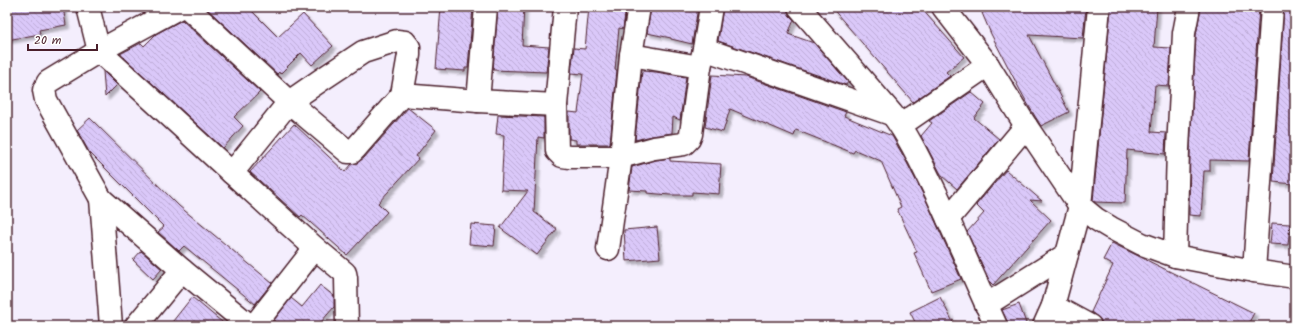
<svg xmlns="http://www.w3.org/2000/svg" width="1302" height="333" font-family="Kalam,sans-serif">
<style>
.building{fill:url(#building-back-hatch);stroke:#4a1f2b;filter:url(#shadow)}
.lines{fill:none;stroke-linecap:round;stroke-linejoin:round}
.street-casing{stroke:#4a1f2b;stroke-width:25}
.street{stroke:#fff;stroke-width:22}
</style>
<defs>
<pattern id="building-back-hatch" width="6" height="6" patternUnits="userSpaceOnUse"><rect width="6" height="6" fill="#dac8f9"/><path d="M-1 5l2 2M0 0l6 6M5-1l2 2" fill="none" stroke="#bdabd6"/></pattern>
<filter id="shadow"><feDropShadow dx="3.5" dy="3.5" stdDeviation="1" flood-color="#0004"/></filter>
</defs>
<rect width="100%" height="100%" fill="#f4eefd"/>
<filter id="ink" filterUnits="userSpaceOnUse"><feTurbulence type="fractalNoise" baseFrequency=".025" numOctaves="2"/><feDisplacementMap in="SourceGraphic" scale="8" xChannelSelector="R" yChannelSelector="G"/><feConvolveMatrix kernelMatrix="1 2 1 2 8 2 1 2 1" color-interpolation-filters="sRGB"/></filter>
<g filter="url(#ink)">
<g class="building">
<polygon points="20,7 63,7 66,25 39,30 40,34 7,40 7,9"/>
<polygon points="205,7 248,7 278,37 303,14 333,46 312,65 301,53 280,74 279,72 277,74"/>
<polygon points="441,7 473,7 468,68 465,68 465,71 436,69"/>
<polygon points="498,7 524,7 522,45 549,47 546,72 493,70"/>
<polygon points="589,7 626,7 623,29 619,28 615,70 617,70 610,144 576,144 576,140 569,139 569,112 578,113 583,74 571,73 574,48 585,49"/>
<polygon points="651,7 698,7 692,44 671,39 671,38 647,33"/>
<polygon points="723,7 787,7 789,15 794,20 788,34 814,43 848,82 846,85 718,41"/>
<polygon points="831,7 920,7 964,57 946,72 950,76 913,102"/>
<polygon points="993,7 1086,7 1083,38 1029,35 1069,112 1041,126 1030,108 1020,90 991,34 982,13"/>
<polygon points="1111,7 1157,7 1154,47 1171,48 1169,86 1155,85 1151,132 1166,133 1165,154 1127,150 1125,203 1095,202 1093,201"/>
<polygon points="1201,7 1237,10 1237,7 1259,7 1249,161 1210,160 1210,171 1204,171 1201,216 1189,215 1190,150 1196,35"/>
<polygon points="1284,7 1295,7 1295,168 1294,184 1273,182"/>
<polygon points="182,20 260,92 234,117 243,126 223,148 120,54 141,43 144,46 156,34"/>
<polygon points="103,71 117,85 105,97"/>
<polygon points="642,71 656,72 686,77 680,120 673,117 672,133 652,136 635,140"/>
<polygon points="712,75 746,77 846,112 844,116 892,136 905,159 926,200 961,279 931,291 914,253 917,252 897,209 901,207 881,161 855,150 853,153 796,130 794,136 730,109 723,132 705,127"/>
<polygon points="971,92 985,104 974,118 999,139 957,189 942,176 921,136 932,123 929,121"/>
<polygon points="408,108 436,130 416,156 419,158 378,203 387,212 347,255 302,215 300,217 250,172 294,124 345,172 352,164 357,163 364,158"/>
<polygon points="498,115 544,117 544,138 538,137 534,212 557,229 537,255 500,228 528,191 501,190 504,135 496,134"/>
<polygon points="90,118 179,206 272,283 255,304 184,246 179,251 158,232 164,227 89,152 77,130"/>
<polygon points="670,158 670,161 721,164 719,194 692,192 692,195 670,195 647,193 647,191 629,190 632,167 656,160"/>
<polygon points="1006,170 1042,201 1030,200 1051,220 993,285 990,282 967,232 984,213 976,205"/>
<polygon points="1272,223 1290,224 1288,245 1270,244"/>
<polygon points="471,224 496,226 494,246 469,244"/>
<polygon points="657,227 660,258 626,261 624,230"/>
<polygon points="1112,243 1254,313 1247,326 1106,326 1102,324 1100,319 1091,312 1113,265 1103,260"/>
<polygon points="141,251 162,269 153,279 133,260"/>
<polygon points="320,285 334,296 334,307 321,322 325,326 282,326 274,320 291,298 302,307"/>
<polygon points="192,297 211,313 227,326 169,326"/>
<polygon points="940,297 955,326 917,326 910,312"/>
<polygon points="1019,304 1027,326 1008,326 1007,321 1002,310"/>
</g>
<g class="lines">
<g class="street-casing">
<g id="street">
<polyline points="88,7 99,51 232,173 315,248 345,273 346,278 347,326"/>
<polyline points="180,7 99,51 48,82 44,90 46,100 101,199 182,270 250,326"/>
<polyline points="187,7 289,102 348,152 352,152 355,149 402,95 409,55 409,47 405,42 397,41 363,52 321,80 289,102 232,173"/>
<polyline points="565,7 556,105 557,151 562,156 569,157 621,157 654,148 684,144 689,139 691,134 700,67 704,49 711,7"/>
<path d="M799 7 892 114C911 139 923 167 937 195 957 238 976 282 996 326"/>
<polyline points="943,7 988,65 1026,126 1080,206 1096,219 1111,228 1142,244 1175,256 1254,271 1295,277"/>
<polyline points="704,49 891,114"/>
<polyline points="631,55 700,67"/>
<polyline points="402,95 478,101 556,105"/>
<polyline points="478,101 486,7"/>
<polyline points="901,125 988,65"/>
<polyline points="101,199 111,326"/>
<polyline points="948,219 1026,126"/>
<polyline points="608,249 621,157 631,55 639,7"/>
<polyline points="1175,256 1178,149 1184,33 1189,7"/>
<polyline points="1254,271 1272,7"/>
<polyline points="986,305 1067,254"/>
<polyline points="1053,306 1090,326"/>
<polyline points="136,326 182,270"/>
<polyline points="254,326 315,248"/>
<polyline points="1044,326 1053,306 1080,206 1099,7"/>
</g>
</g>
<use href="#street" class="street"/>
</g>
</g>
<rect width="1302" height="333" fill="none" stroke="#fff" stroke-width="24"/>
<rect x="12" y="12" width="1278" height="309" fill="none" stroke="#4a1f2b" stroke-width="1.5" filter="url(#ink)"/>
<path d="M28 44v6h69v-6" fill="none" stroke="#4a1f2b" stroke-width="2"/>
<text x="34" y="44" font-size="12" fill="#4a1f2b" stroke="#ffffff" stroke-width="3" paint-order="stroke">20 m</text>
</svg>
